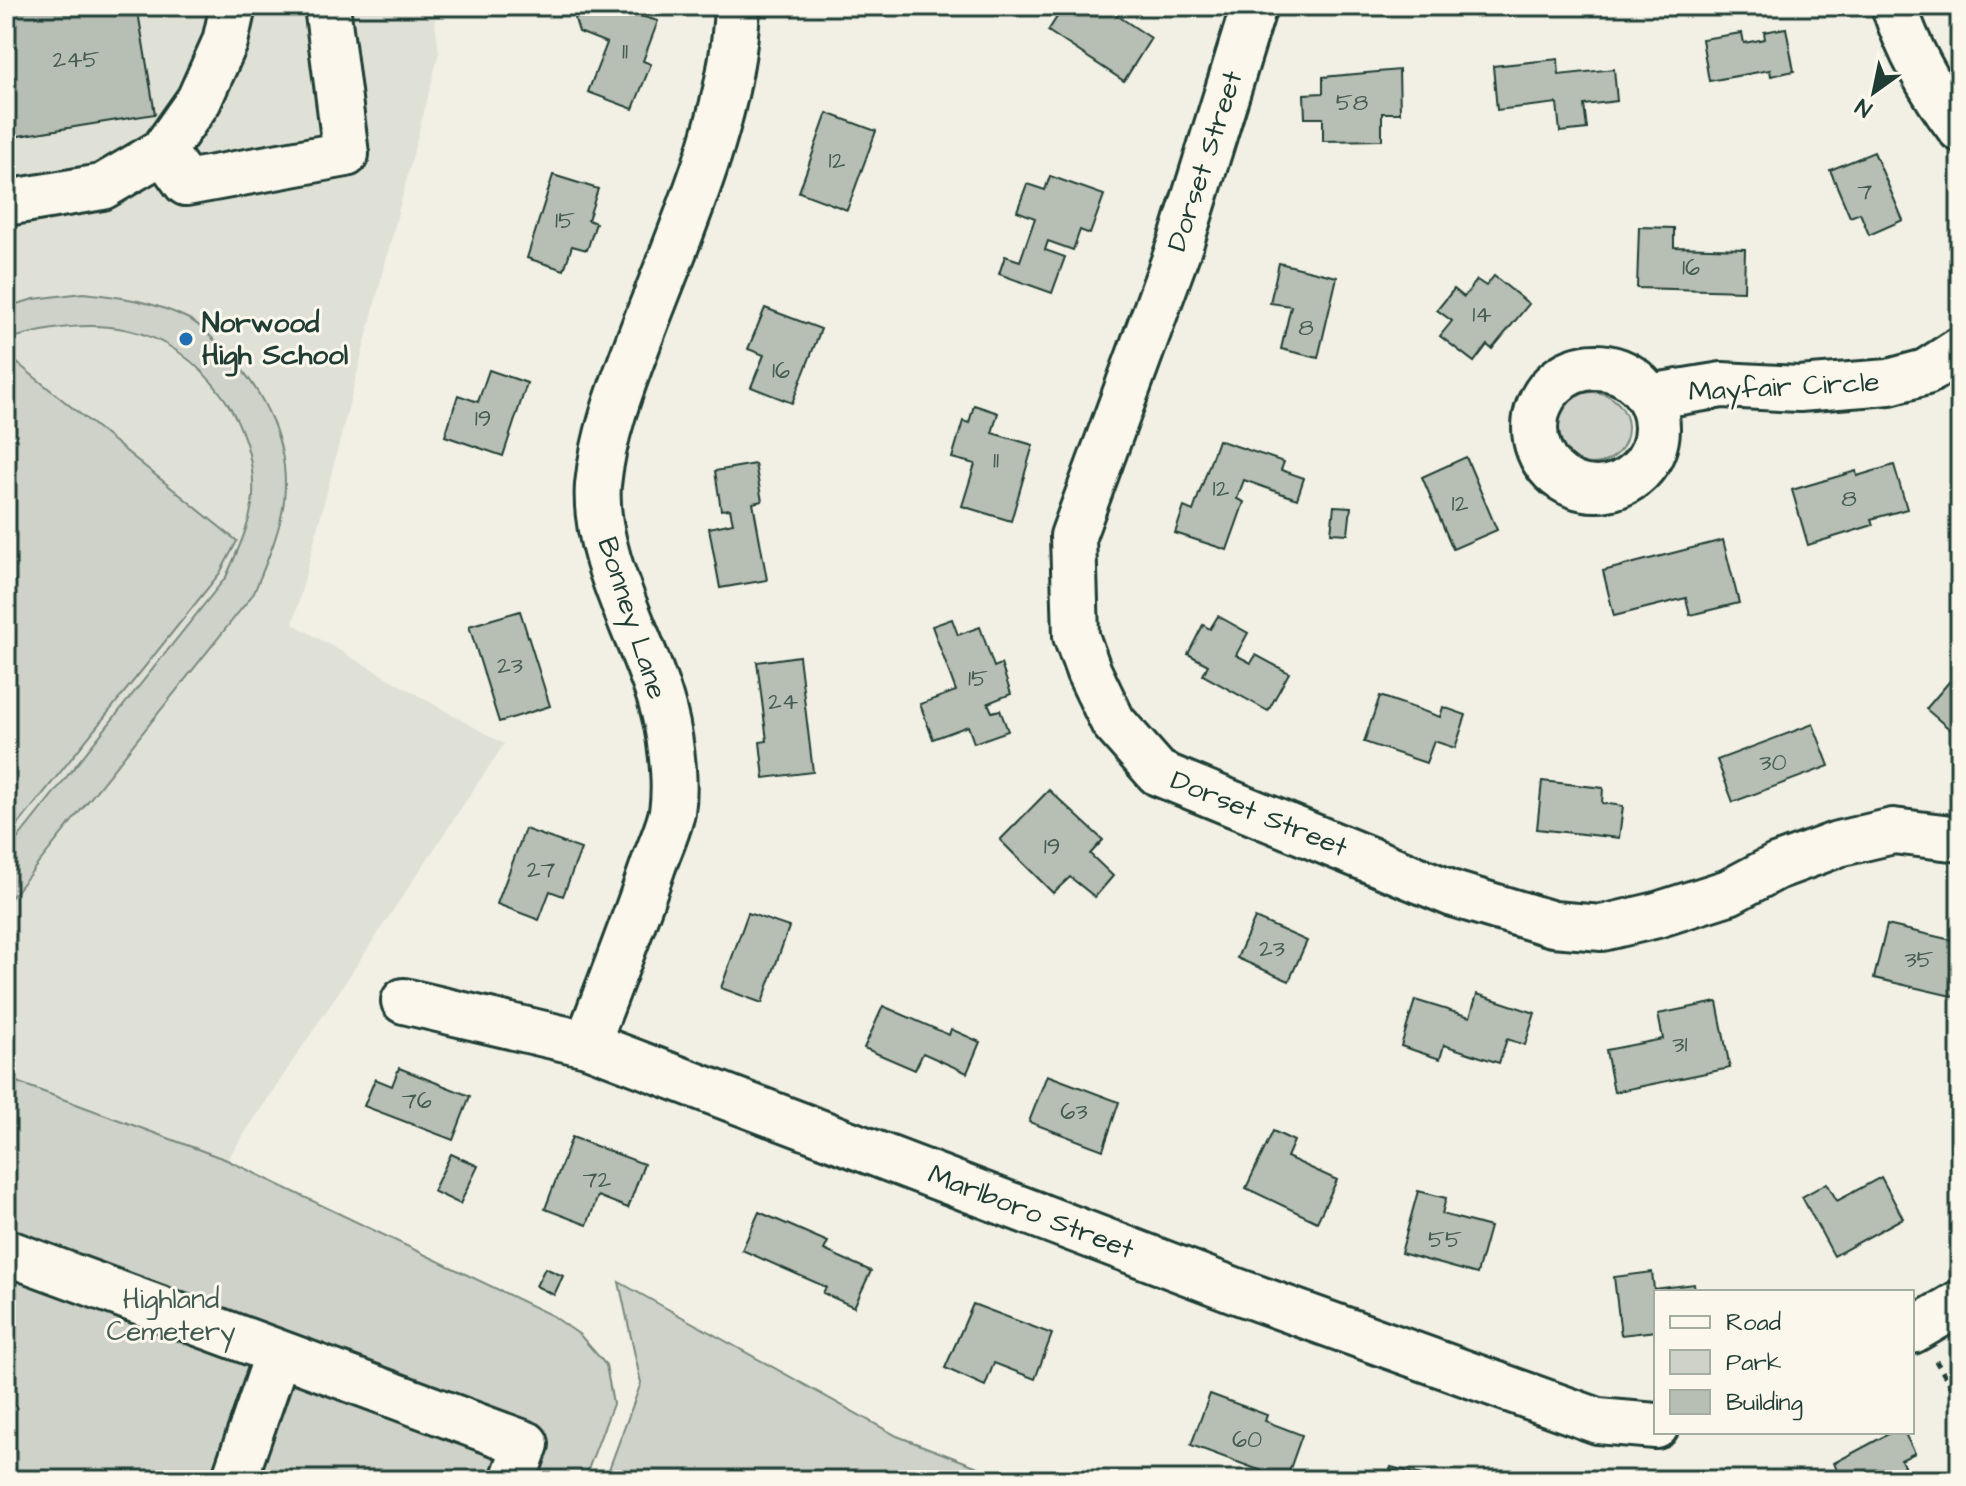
<svg xmlns="http://www.w3.org/2000/svg" width="1966" height="1486" font-family="'Architects Daughter',sans-serif">
<style>
.built{fill:#e0e1d6}
.green{fill:#cfd2c8;stroke:#77887e;stroke-width:2}
.building{fill:#b7beb3;stroke:#1f3d34;stroke-width:2}
.lines{fill:none;stroke-linecap:round;stroke-linejoin:round}
.minor-casing{stroke:#1f3d34;stroke-width:50}
.path{stroke:#1f3d34;stroke-width:5;stroke-dasharray:6 6;stroke-linecap:butt}
.minor{stroke:#fbf7ec;stroke-width:44}
.poi-dot{fill:#1f6fb2;stroke:#fbf7ec;stroke-width:3}
.labels{text-anchor:middle;dominant-baseline:central;stroke-width:6;stroke-linejoin:round;paint-order:stroke}
.number-label{font-size:24px;fill:#455d54}
.street-label{font-size:28px;fill:#1f3d34;stroke:#fbf7ec}
.poi-label{font-size:28px;font-weight:bold;fill:#1f3d34;stroke:#fbf7ec;text-anchor:start}
.park-label{font-size:28px;fill:#425b52;stroke:#fbf7ec}
</style>
<rect width="100%" height="100%" fill="#f2f0e5"/>
<filter id="ink" filterUnits="userSpaceOnUse"><feTurbulence type="fractalNoise" baseFrequency=".0125" numOctaves="2"/><feDisplacementMap in="SourceGraphic" scale="16" xChannelSelector="R" yChannelSelector="G"/><feConvolveMatrix kernelMatrix="1 2 1 2 8 2 1 2 1" color-interpolation-filters="sRGB"/></filter>
<g filter="url(#ink)">
<polygon class="built" points="6,6 433,6 439,53 293,624 504,744 227,1160 6,1078"/>
<g class="green">
<path d="M83 293C122 297 153 301 189 319 198 323 206 332 213 339 258 379 291 438 284 501 280 533 266 563 254 593L6 904V853L226 577C237 552 251 524 253 496 255 462 243 425 224 398 168 319 93 314 6 340V307L34 299Z"/>
<polygon points="6,354 237,541 220,573 6,840"/>
<circle cx="1592" cy="428" r="36"/>
<polygon points="6,1078 227,1160 553,1316 580,1335 606,1365 613,1404 584,1480 6,1480"/>
<polygon points="619,1282 897,1436 1012,1480 605,1480 641,1383"/>
</g>
<g class="building">
<polygon points="6,6 137,6 155,114 6,138"/>
<polygon points="607,6 658,21 643,61 651,64 633,109 588,92 607,43 579,32 575,19 582,6"/>
<polygon points="1064,6 1107,6 1106,8 1151,38 1124,81 1048,31"/>
<polygon points="1786,28 1794,71 1771,76 1770,70 1709,81 1702,39 1742,33 1744,43 1765,39 1764,32"/>
<polygon points="1558,59 1559,75 1614,69 1617,101 1584,105 1587,129 1560,132 1557,103 1497,110 1493,66"/>
<polygon points="1399,70 1400,113 1382,113 1382,140 1323,141 1323,118 1305,118 1304,94 1323,93 1323,77"/>
<polygon points="827,113 876,131 847,210 799,192"/>
<polygon points="1874,152 1903,220 1869,235 1860,213 1850,217 1830,170"/>
<polygon points="553,175 598,189 588,220 596,223 587,250 572,246 564,270 527,258"/>
<polygon points="1050,176 1104,195 1090,234 1080,230 1073,250 1048,241 1045,250 1065,257 1052,293 999,274 1005,256 1020,261 1035,218 1017,211 1027,184 1045,190"/>
<polygon points="1639,227 1674,228 1674,247 1745,249 1744,291 1637,288"/>
<polygon points="1279,263 1337,277 1318,358 1281,349 1291,306 1270,303"/>
<polygon points="1494,276 1529,304 1492,349 1487,345 1474,362 1440,336 1452,321 1437,310 1454,289 1464,297 1477,280 1486,286"/>
<polygon points="765,308 821,329 792,403 751,387 764,355 748,349"/>
<polygon points="489,370 527,383 503,456 445,436 458,395 478,402"/>
<polygon points="974,405 998,413 992,433 1033,445 1011,521 962,506 975,464 952,458 963,421 969,423"/>
<polygon points="1218,440 1284,462 1281,470 1304,478 1297,499 1244,480 1237,499 1244,502 1227,550 1175,533 1184,507 1193,511"/>
<polygon points="1466,457 1497,530 1453,549 1422,477"/>
<polygon points="755,464 762,501 753,503 767,580 720,588 709,528 733,523 730,509 721,510 715,471"/>
<polygon points="1894,465 1907,509 1871,519 1873,525 1808,545 1792,490 1856,471 1857,476"/>
<polygon points="1334,506 1351,507 1348,534 1331,533"/>
<polygon points="1723,540 1739,603 1690,615 1686,598 1614,616 1603,571"/>
<polygon points="520,611 550,706 499,722 469,626"/>
<polygon points="1218,616 1248,633 1236,655 1251,663 1256,655 1289,673 1268,711 1203,675 1208,665 1188,654 1203,625 1210,629"/>
<polygon points="952,619 958,635 980,627 994,667 1001,664 1011,694 988,703 992,712 1000,710 1008,731 974,743 968,726 933,739 920,704 956,691 932,626"/>
<polygon points="799,656 813,772 764,778 760,742 767,741 757,662"/>
<polygon points="1960,669 1960,738 1926,709"/>
<polygon points="1380,696 1440,717 1443,707 1466,715 1455,748 1434,741 1426,763 1364,742"/>
<polygon points="1813,724 1829,766 1733,802 1717,760"/>
<polygon points="1542,781 1603,788 1602,803 1623,806 1619,838 1537,829"/>
<polygon points="1049,790 1103,840 1090,854 1113,876 1095,897 1070,877 1053,893 1000,840"/>
<polygon points="525,829 581,849 563,896 550,891 539,920 497,904"/>
<polygon points="748,913 789,927 762,1003 721,988"/>
<polygon points="1255,918 1307,941 1289,981 1237,958"/>
<polygon points="1887,925 1960,942 1960,998 1874,978"/>
<polygon points="1477,994 1535,1013 1525,1045 1507,1039 1499,1063 1444,1045 1440,1059 1401,1046 1415,1000 1470,1017"/>
<polygon points="1717,1002 1730,1068 1614,1092 1606,1050 1663,1039 1658,1014"/>
<polygon points="883,1006 949,1035 951,1029 980,1042 967,1073 923,1053 915,1070 864,1048"/>
<polygon points="399,1068 470,1096 453,1140 364,1106 375,1079 392,1086"/>
<polygon points="1047,1075 1119,1102 1103,1150 1029,1122"/>
<polygon points="1273,1131 1294,1141 1287,1157 1337,1180 1317,1222 1246,1188"/>
<polygon points="572,1137 644,1164 628,1208 598,1196 587,1225 545,1209"/>
<polygon points="451,1154 478,1166 460,1204 433,1191"/>
<polygon points="1881,1177 1903,1218 1834,1256 1802,1197 1827,1183 1837,1201"/>
<polygon points="1418,1191 1446,1198 1442,1214 1490,1227 1477,1274 1401,1253"/>
<polygon points="759,1212 828,1242 824,1250 871,1271 854,1307 823,1293 826,1287 742,1250"/>
<polygon points="545,1268 563,1276 554,1295 536,1286"/>
<polygon points="1652,1272 1654,1289 1694,1284 1695,1292 1656,1292 1656,1331 1621,1335 1614,1277"/>
<polygon points="973,1304 1052,1334 1035,1379 994,1363 985,1386 945,1368"/>
<polygon points="1210,1394 1267,1415 1265,1421 1302,1435 1286,1480 1191,1445"/>
<polygon points="1892,1432 1904,1432 1915,1453 1901,1460 1911,1480 1825,1480 1838,1473 1834,1463"/>
<polygon points="1391,1467 1441,1480 1387,1480"/>
</g>
<g class="lines">
<g class="minor-casing">
<g id="minor">
<polyline points="1254,6 1181,242 1073,536 1076,636 1089,672 1113,722 1158,773 1453,894 1553,924 1602,928 1657,915 1729,892 1776,867 1838,844 1893,831 1960,839"/>
<path d="M1894 6C1909 52 1931 91 1960 129"/>
<polyline points="163,151 186,183 346,154 327,6"/>
<polyline points="6,203 102,187 163,151 199,100 225,42 233,6"/>
<circle cx="1596" cy="428" r="61"/>
<polyline points="1649,397 1722,385 1799,389 1889,382 1926,372 1960,350"/>
<polyline points="404,1001 587,1044 1237,1291 1598,1421 1656,1426"/>
<path d="M587 1044C609 986 632 928 652 869 658 851 668 831 672 812 677 780 670 729 660 698 640 633 593 554 598 485 603 433 623 383 641 335 681 229 733 120 737 6"/>
<polyline points="6,1252 526,1444 513,1480"/>
<polyline points="1912,1331 1960,1303"/>
<polyline points="234,1480 278,1353"/>
</g>
</g>
<polyline class="path" points="1936,1361 1960,1401"/>
<use href="#minor" class="minor"/>
</g>
</g>
<circle class="poi-dot" cx="186" cy="339" r="8"/>
<g class="labels">
<g class="number-label">
<text x="625" y="52">11</text>
<text x="76" y="60">245</text>
<text x="1352" y="103">58</text>
<text x="837" y="161">12</text>
<text x="1865" y="192">7</text>
<text x="565" y="221">15</text>
<text x="1691" y="268">16</text>
<text x="1482" y="315">14</text>
<text x="1306" y="328">8</text>
<text x="781" y="371">16</text>
<text x="483" y="419">19</text>
<text x="996" y="461">11</text>
<text x="1221" y="489">12</text>
<text x="1849" y="499">8</text>
<text x="1460" y="504">12</text>
<text x="510" y="666">23</text>
<text x="978" y="679">15</text>
<text x="783" y="702">24</text>
<text x="1773" y="763">30</text>
<text x="1052" y="847">19</text>
<text x="541" y="870">27</text>
<text x="1272" y="949">23</text>
<text x="1919" y="960">35</text>
<text x="1680" y="1045">31</text>
<text x="417" y="1101">76</text>
<text x="1074" y="1112">63</text>
<text x="597" y="1180">72</text>
<text x="1445" y="1240">55</text>
<text x="1247" y="1440">60</text>
</g>
<g class="street-label">
<text transform="translate(1205 161) rotate(-72)">Dorset Street</text>
<text transform="translate(1784 387) rotate(-3)">Mayfair Circle</text>
<text transform="translate(632 618) rotate(72)">Bonney Lane</text>
<text transform="translate(1259 814) rotate(22)">Dorset Street</text>
<text transform="translate(1031 1212) rotate(21)">Marlboro Street</text>
</g>
<g class="poi-label">
<text x="202" y="323">Norwood<tspan x="202" dy="32">High School</tspan></text>
</g>
<g class="park-label">
<text x="171" y="1299">Highland<tspan x="171" dy="32">Cemetery</tspan></text>
</g>
</g>
<rect width="1966" height="1486" fill="none" stroke="#fbf7ec" stroke-width="32"/>
<rect x="16" y="16" width="1934" height="1454" fill="none" stroke="#1f3d34" stroke-width="3" filter="url(#ink)"/>
<rect x="1654" y="1290" width="260" height="144" fill="#fbf7ec" stroke="#a3ada2" stroke-width="2"/>
<rect x="1670" y="1316" width="40" height="12" fill="#fbf7ec" stroke="#a3ada2" stroke-width="2"/>
<text x="1726" y="1330" font-size="24" fill="#1f3d34">Road</text>
<rect x="1670" y="1350" width="40" height="24" fill="#cfd2c8" stroke="#a3ada2" stroke-width="2"/>
<text x="1726" y="1370" font-size="24" fill="#1f3d34">Park</text>
<rect x="1670" y="1390" width="40" height="24" fill="#b7beb3" stroke="#a3ada2" stroke-width="2"/>
<text x="1726" y="1410" font-size="24" fill="#1f3d34">Building</text>
<g transform="translate(1874 92) rotate(213)" stroke="#fbf7ec" stroke-width="6" paint-order="stroke">
<path d="M0-6L14 30L0 20L-14 30Z" fill="#1f3d34"/>
<text y="-12" font-size="22" font-weight="bold" text-anchor="middle" fill="#1f3d34">N</text>
</g>
</svg>
